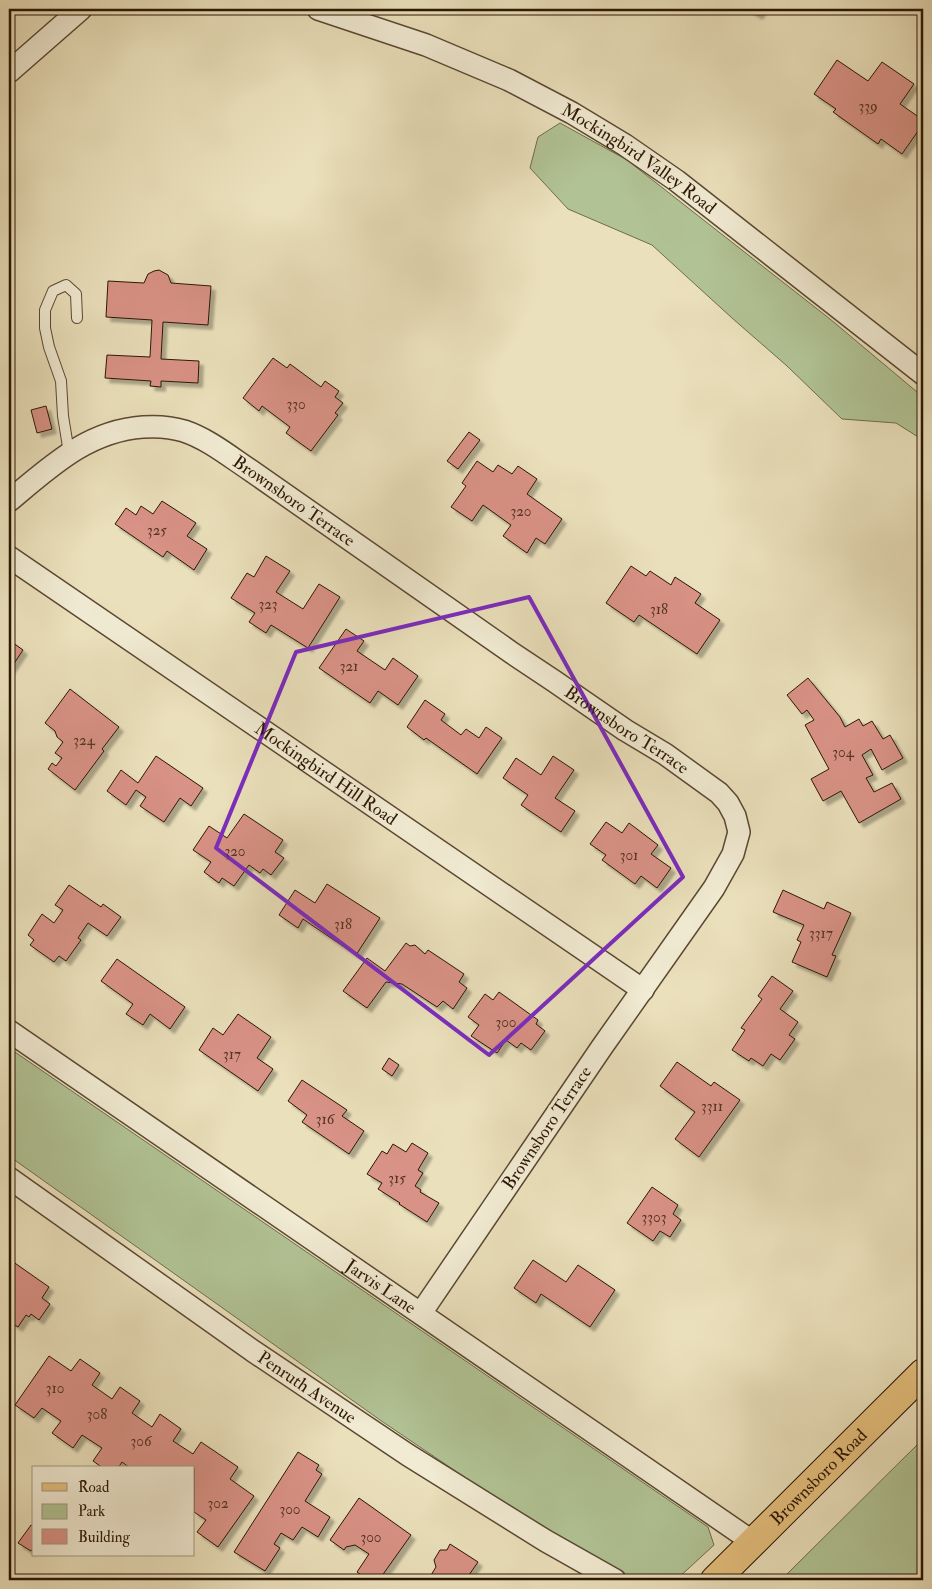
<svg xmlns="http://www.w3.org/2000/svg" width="932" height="1589" font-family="'IM FELL Double Pica',serif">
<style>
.green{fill:#b1c395;stroke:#6e6c4c}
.building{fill:#d99286;stroke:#2b1604;filter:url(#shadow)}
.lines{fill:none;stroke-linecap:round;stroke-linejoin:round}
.lane-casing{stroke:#5b4832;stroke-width:12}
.street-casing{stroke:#5b4832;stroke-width:24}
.primary-casing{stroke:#2b1604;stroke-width:30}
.lane{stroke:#f1ebd3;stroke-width:10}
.street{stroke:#f1ebd3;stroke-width:21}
.primary{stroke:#e5c07e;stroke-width:28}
.marked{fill:none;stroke:#7b2cbf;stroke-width:4;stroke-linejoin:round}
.labels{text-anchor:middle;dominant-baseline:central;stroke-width:5;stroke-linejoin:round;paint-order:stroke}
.number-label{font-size:15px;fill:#563524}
.street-label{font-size:18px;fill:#2b1604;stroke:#f1ebd3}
</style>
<defs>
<filter id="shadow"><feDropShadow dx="4.5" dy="4.5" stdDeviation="1" flood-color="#0004"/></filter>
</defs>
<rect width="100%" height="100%" fill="#eae0bb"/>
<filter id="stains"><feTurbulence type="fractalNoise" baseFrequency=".004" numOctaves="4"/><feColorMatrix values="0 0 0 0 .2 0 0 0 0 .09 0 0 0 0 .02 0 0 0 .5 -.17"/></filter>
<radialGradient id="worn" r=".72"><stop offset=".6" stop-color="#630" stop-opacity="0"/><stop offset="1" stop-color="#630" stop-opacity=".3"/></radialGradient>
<g class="green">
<polygon points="560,123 627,160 830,319 923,397 923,440 896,423 842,419 787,366 732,318 652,245 568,209 530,168 538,137"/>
<polygon points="9,1048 708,1527 714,1545 676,1580 630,1580 519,1514 380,1420 9,1156"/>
<polygon points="923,1439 923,1580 781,1580"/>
</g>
<g class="building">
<polygon points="748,9 762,9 758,15"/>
<polygon points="837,60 868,81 882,62 914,84 900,104 923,120 923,124 902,154 881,139 878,144 833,112 836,109 814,94"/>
<polygon points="159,270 168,275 171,283 211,286 208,325 163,322 161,359 199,361 198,383 161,381 161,387 150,386 151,381 105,378 107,355 150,357 152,320 106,317 108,281 144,283 148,274 154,271"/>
<polygon points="273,358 287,368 290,364 321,387 325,381 339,391 335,397 343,403 335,413 338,415 311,451 286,433 290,427 262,406 259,411 243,398"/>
<polygon points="46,406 52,429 37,433 31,410"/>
<polygon points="469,432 480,440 458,469 447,461"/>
<polygon points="477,461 493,472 498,465 512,474 518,466 537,479 527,494 562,519 545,544 536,538 527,553 503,536 511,525 483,505 472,521 451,507 466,486 462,483"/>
<polygon points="162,501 196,523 187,536 207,549 194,570 167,551 163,557 115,524 126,508 136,515 141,506 153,514"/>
<polygon points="266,556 290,571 276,592 303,609 319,584 340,597 308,648 271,625 266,633 249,622 255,613 231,598 247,573 254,577"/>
<polygon points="631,566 646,576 650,571 671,585 675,577 701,594 695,603 720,620 697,654 639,615 634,622 606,603"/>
<polygon points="346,629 364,641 357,651 385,670 393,658 418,676 398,705 378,691 370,703 319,668"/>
<polygon points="9,640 23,650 9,671"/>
<polygon points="808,678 840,717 845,727 859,719 863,726 872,721 883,739 890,735 903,758 882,770 871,749 862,755 873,775 866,778 874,792 892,783 901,799 859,823 841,791 823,801 811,779 829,769 805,725 814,720 807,710 802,714 787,695"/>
<polygon points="70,689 119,727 102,749 104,751 75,790 48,769 52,763 56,766 62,758 55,753 63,742 57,737 55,731 45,723"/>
<polygon points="425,700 445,714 441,720 461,735 466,729 479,738 486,727 502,738 477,774 426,738 424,740 407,727"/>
<polygon points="156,756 203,788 191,806 180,798 164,822 140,806 146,797 136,790 126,805 107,791 121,770 138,783"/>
<polygon points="553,756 574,770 555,798 575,811 561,832 521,805 528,795 503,778 516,758 541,775"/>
<polygon points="244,814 283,840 275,852 284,858 271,875 263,869 260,873 249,865 234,886 222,878 219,883 204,872 211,862 193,850 209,826 227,838"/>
<polygon points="606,822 622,833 629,823 658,845 651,854 671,868 657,888 641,876 635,884 602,860 606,855 590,844"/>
<polygon points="327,884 380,918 356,955 303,919 298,928 279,915 295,890 315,903"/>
<polygon points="69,885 101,907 103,904 121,917 107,936 88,923 78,938 81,940 66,961 59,956 54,962 30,945 34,940 28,935 42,914 54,923 63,910 55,905"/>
<polygon points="783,890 824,909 827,902 851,913 832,955 836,956 827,977 792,962 801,942 797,940 804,925 773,912"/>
<polygon points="406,943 410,946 415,945 425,954 428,950 464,974 459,982 467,988 453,1009 443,1001 437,1007 402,984 386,982 367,1008 343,991 367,958 385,971"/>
<polygon points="117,959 185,1007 170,1029 150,1014 143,1025 126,1014 133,1004 101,981"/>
<polygon points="772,976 793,991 780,1009 798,1022 789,1035 795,1039 780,1060 771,1054 763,1066 751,1058 749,1061 732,1050 745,1030 741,1028 762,999 758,996"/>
<polygon points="499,992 538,1020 536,1024 545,1031 531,1050 521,1043 517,1048 506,1040 497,1053 471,1036 479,1025 468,1017 485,994 493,1000"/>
<polygon points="238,1014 271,1037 257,1058 273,1069 258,1091 199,1050 213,1028 223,1035"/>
<polygon points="389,1058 399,1065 392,1076 382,1069"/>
<polygon points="677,1062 711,1086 714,1082 740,1100 699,1157 675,1139 695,1112 660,1086"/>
<polygon points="302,1080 347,1110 342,1116 364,1131 349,1154 302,1122 307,1115 288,1101"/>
<polygon points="412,1143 428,1153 418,1170 423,1173 415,1186 421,1190 420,1192 439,1203 427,1222 399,1204 400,1203 378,1189 382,1183 367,1174 382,1151 387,1154 393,1144 406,1152"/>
<polygon points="652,1187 678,1205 673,1214 681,1220 670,1237 660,1231 653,1241 627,1223"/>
<polygon points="9,1259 49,1287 42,1298 50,1304 39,1320 31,1314 29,1317 26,1315 18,1327 9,1321"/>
<polygon points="533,1260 566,1282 578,1265 615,1290 590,1327 541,1294 536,1303 514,1288"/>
<polygon points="49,1356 71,1371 80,1359 100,1373 92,1385 112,1399 120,1387 140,1401 132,1413 152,1427 160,1414 181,1429 173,1441 193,1454 201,1442 238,1467 230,1479 254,1496 218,1547 197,1532 206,1520 194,1512 194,1468 130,1468 122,1462 118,1468 103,1468 93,1461 102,1448 82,1435 73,1448 52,1433 61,1421 42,1408 34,1418 15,1405"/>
<polygon points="298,1452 319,1465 316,1470 322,1474 305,1501 330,1517 318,1537 302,1527 293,1540 281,1533 274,1544 280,1548 265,1571 234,1552"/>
<polygon points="359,1498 411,1535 379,1580 368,1580 357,1572 369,1554 355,1545 346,1547 344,1550 330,1540"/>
<polygon points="31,1525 34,1527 34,1547 31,1551 18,1543"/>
<polygon points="450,1544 478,1562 469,1575 477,1580 428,1580 436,1567 434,1560 440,1550 447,1550"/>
</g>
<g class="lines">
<g class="lane-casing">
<polyline id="lane" points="69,453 63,416 61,381 49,347 45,328 45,310 53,291 66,285 76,294 77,318"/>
</g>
<g class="street-casing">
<g id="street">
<path id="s1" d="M318 9 426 45 509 80 572 113 625 145 677 181 923 374"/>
<polyline points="9,72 81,9"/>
<path id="s2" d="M9 501C50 467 87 431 143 427 157 426 171 427 184 431 208 439 229 456 250 470L512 653 554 681 625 730 665 754 719 793 728 803 735 816 739 832 733 854 714 888 602 1047 421 1313"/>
<path id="s3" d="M9 557 643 990"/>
<path id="s4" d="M9 1031 753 1542"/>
<path id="s5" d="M9 1178 253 1351 408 1455 546 1541 615 1580"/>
</g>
</g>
<g class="primary-casing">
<g id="primary">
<path id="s6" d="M715 1580 923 1373"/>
</g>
</g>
<use href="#lane" class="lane"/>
<use href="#street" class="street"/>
<use href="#primary" class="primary"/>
</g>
<path class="marked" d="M529 597 683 877 489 1055 216 848 296 652Z"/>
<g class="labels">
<g class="number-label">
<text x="868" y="106">339</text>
<text x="296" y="404">330</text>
<text x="521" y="511">320</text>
<text x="157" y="530">325</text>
<text x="268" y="604">323</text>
<text x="659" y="609">318</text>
<text x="349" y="666">321</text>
<text x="84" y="740">324</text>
<text x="843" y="752">304</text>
<text x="235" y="851">320</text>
<text x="629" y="855">301</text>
<text x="343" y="924">318</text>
<text x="821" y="933">3317</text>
<text x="506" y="1022">300</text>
<text x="232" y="1054">317</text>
<text x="712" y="1106">3311</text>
<text x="325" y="1119">316</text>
<text x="397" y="1178">315</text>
<text x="654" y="1217">3303</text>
<text x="55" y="1388">310</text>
<text x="97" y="1414">308</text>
<text x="141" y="1441">306</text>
<text x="218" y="1503">302</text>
<text x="290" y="1509">300</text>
<text x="371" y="1537">300</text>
</g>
<g class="street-label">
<text stroke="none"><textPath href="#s1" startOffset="356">Mockingbird Valley Road</textPath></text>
<text stroke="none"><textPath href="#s2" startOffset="328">Brownsboro Terrace</textPath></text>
<text stroke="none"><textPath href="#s2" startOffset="732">Brownsboro Terrace</textPath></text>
<text stroke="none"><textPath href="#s3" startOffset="384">Mockingbird Hill Road</textPath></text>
<text transform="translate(547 1128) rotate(-56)">Brownsboro Terrace</text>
<text stroke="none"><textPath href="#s4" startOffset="451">Jarvis Lane</textPath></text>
<text stroke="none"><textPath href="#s5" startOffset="364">Penruth Avenue</textPath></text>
<text stroke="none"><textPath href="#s6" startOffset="146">Brownsboro Road</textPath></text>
</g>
</g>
<rect width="932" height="1589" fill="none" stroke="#eae0bb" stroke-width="30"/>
<rect x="10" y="10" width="912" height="1569" fill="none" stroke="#2b1604" stroke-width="2.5"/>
<rect x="15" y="15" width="902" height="1559" fill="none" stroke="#2b1604"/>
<rect x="32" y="1466" width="162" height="90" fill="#f1ebd3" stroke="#a29680"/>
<rect x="42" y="1483" width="25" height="8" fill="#e5c07e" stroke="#a29680"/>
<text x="78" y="1492" font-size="15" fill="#2b1604">Road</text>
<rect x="42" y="1504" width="25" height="15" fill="#b1c395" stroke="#a29680"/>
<text x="78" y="1516" font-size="15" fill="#2b1604">Park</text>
<rect x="42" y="1529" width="25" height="15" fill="#d99286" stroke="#a29680"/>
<text x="78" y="1542" font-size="15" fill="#2b1604">Building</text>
<rect width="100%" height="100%" filter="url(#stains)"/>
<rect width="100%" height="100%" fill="url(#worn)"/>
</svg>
